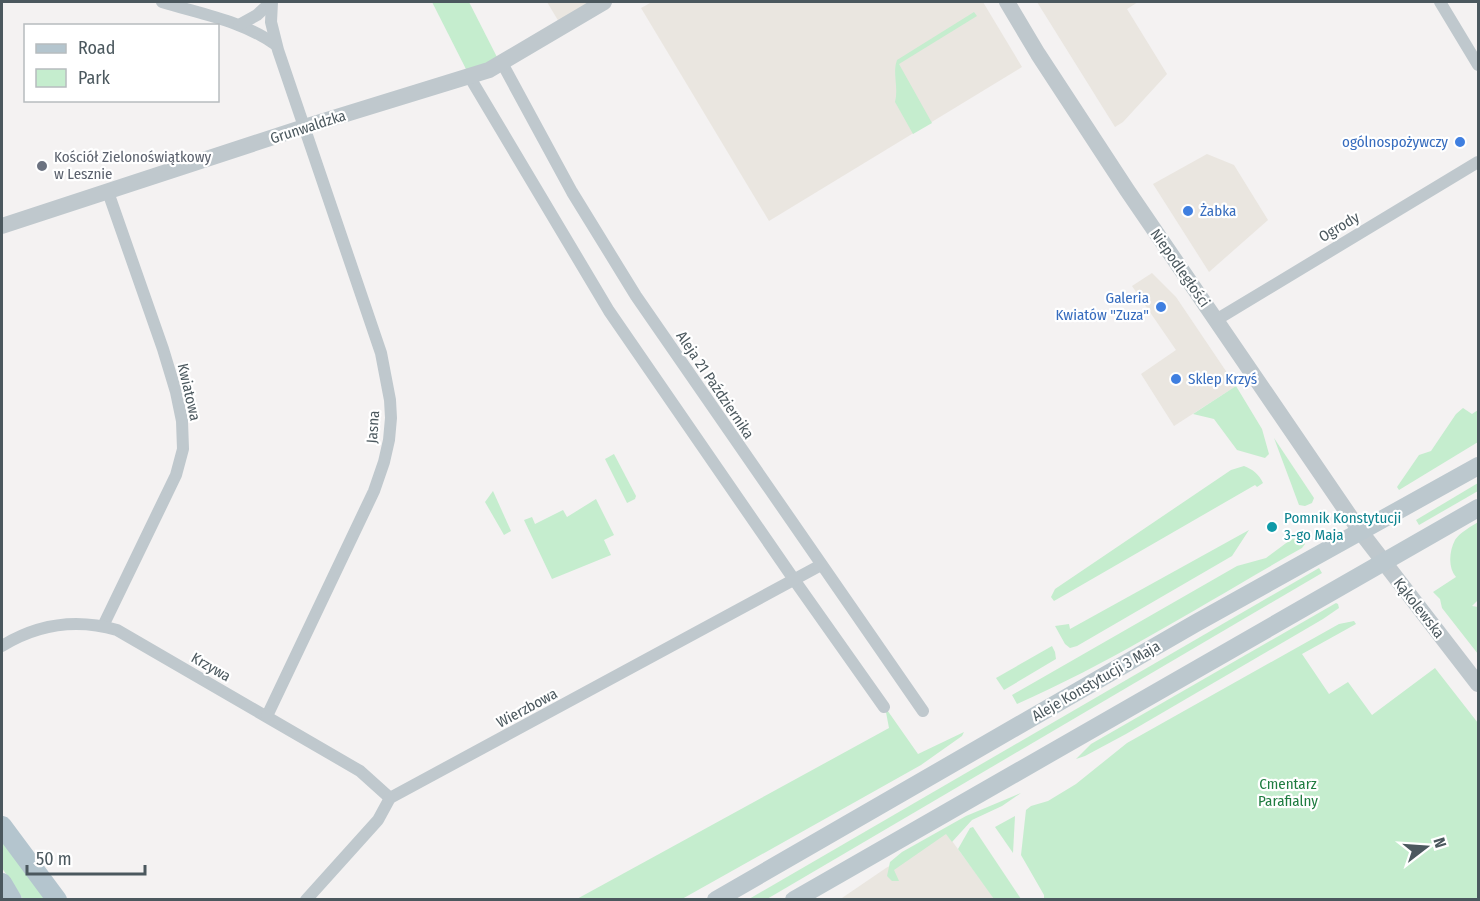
<svg xmlns="http://www.w3.org/2000/svg" width="1480" height="901" font-family="'Fira Sans Condensed',sans-serif">
<style>
.commercial{fill:#eae6e0}
.green{fill:#c5edce}
.lines{fill:none;stroke-linecap:round;stroke-linejoin:round}
.minor{stroke:#bfc8cd;stroke-width:12}
.tertiary{stroke:#bfc8cd;stroke-width:16}
.secondary{stroke:#bcc8ce;stroke-width:18}
.primary{stroke:#b4c5ce;stroke-width:20}
.shop-dot{fill:#3f7fe0;stroke:#fff;stroke-width:2}
.worship-dot{fill:#6b7280;stroke:#fff;stroke-width:2}
.culture-dot{fill:#0f9aa8;stroke:#fff;stroke-width:2}
.labels{text-anchor:middle;dominant-baseline:central;stroke-width:4.5;stroke-linejoin:round;paint-order:stroke}
.street-label{font-size:15px;fill:#4b585e;stroke:#fff}
.shop-label{font-size:15px;fill:#366cbe;stroke:#fff;text-anchor:end}
.worship-label{font-size:15px;fill:#5b616d;stroke:#fff;text-anchor:start}
.culture-label{font-size:15px;fill:#0d838f;stroke:#fff;text-anchor:start}
.park-label{font-size:15px;fill:#1f7c40;stroke:#fff}
</style>
<rect width="100%" height="100%" fill="#f4f2f2"/>
<g class="commercial">
<polygon points="547,2 604,2 562,27"/>
<polygon points="652,2 983,2 1022,67 769,221 641,8"/>
<polygon points="1037,2 1138,2 1127,9 1167,74 1123,122 1115,127"/>
<polygon points="1207,154 1234,165 1268,220 1209,272 1153,184"/>
<polygon points="1152,273 1176,297 1236,386 1174,426 1141,374 1176,350 1132,286"/>
<polygon points="946,833 995,899 839,900 886,868"/>
</g>
<g class="green">
<polygon points="432,2 469,2 500,63 469,75"/>
<path d="M974 12 977 16 899 64 932 123 913 134 895 102C899 88 892 72 897 60Z"/>
<polygon points="1236,386 1262,429 1269,454 1265,458 1237,450 1214,419 1193,414"/>
<polygon points="1463,408 1472,414 1478,410 1478,442 1399,490 1397,487 1419,455 1431,451 1456,414"/>
<polygon points="1274,438 1314,498 1312,503 1305,506 1299,505"/>
<polygon points="614,454 636,496 635,499 627,503 605,459"/>
<path d="M1244 466C1252 469 1259 474 1263 483L1257 487 1255 485 1054 601 1051 597 1055 589 1231 470Z"/>
<polygon points="1478,483 1478,491 1419,525 1416,520"/>
<polygon points="493,491 511,531 504,535 485,502"/>
<polygon points="596,499 614,535 604,540 611,555 552,579 524,520 532,517 535,524 563,510 567,517"/>
<path d="M1478 522V600L1472 606 1478 607V654L1442 608 1440 599 1433 592 1456 577C1448 568 1449 551 1455 540 1459 533 1472 526 1478 522Z"/>
<polygon points="1249,530 1232,556 1077,646 1070,648 1065,644 1055,626 1069,624 1070,629"/>
<path d="M1297 535 1305 544 1302 548C1208 601 1116 660 1017 704L1012 695 1237 566 1266 558Z"/>
<polygon points="1319,568 1322,573 767,899 749,899"/>
<polygon points="1336,603 1338,604 1339,608 1323,619 1126,734 1085,756 1076,759 1091,744"/>
<polygon points="1354,621 1356,624 1302,654 1329,694 1348,682 1372,715 1435,668 1478,723 1478,899 1044,899 1044,895 1021,855 1026,810 1031,806 1048,801 1076,784 1127,743 1339,624"/>
<polygon points="1052,646 1055,652 1056,659 1004,690 996,678"/>
<polygon points="885,707 918,754 964,732 962,736 921,765 682,899 575,900 889,728"/>
<polygon points="1021,793 1002,806 972,820 952,842 946,834 894,870 899,881 892,881 887,876 890,862 902,852 966,816"/>
<polygon points="1015,816 1013,853 995,827"/>
<polygon points="973,827 1021,899 994,899 958,849 970,828"/>
<polygon points="2,838 46,899 23,899 2,868"/>
</g>
<g class="lines">
<g class="minor">
<path d="M162 2C201 14 243 21 276 45"/>
<polyline points="1440,2 1478,65"/>
<polyline points="239,25 257,15 271,2"/>
<polyline points="502,63 572,192 636,296 923,711"/>
<polyline points="469,76 609,311 795,581 884,707"/>
<polyline points="1216,320 1478,162"/>
<polyline points="103,626 176,475 183,449 182,421 176,392 163,349 108,192"/>
<path d="M2 646C38 624 75 618 117 630L360 771 390 798"/>
<polyline points="267,716 374,491 384,462 389,440 391,418 390,400 381,353 278,50 271,22 272,2"/>
<polyline points="306,900 378,820 390,798 821,565"/>
</g>
<g class="tertiary">
<polyline points="1007,2 1038,54 1127,190 1360,531 1478,684"/>
<polyline points="2,226 304,127 489,70 604,2"/>
</g>
<g class="secondary">
<polyline points="716,900 1196,623 1478,466"/>
<polyline points="794,900 1478,508"/>
</g>
<g class="primary">
<polyline points="2,826 57,900"/>
<polyline points="2,883 12,900"/>
</g>
</g>
<g class="shop-dot">
<circle cx="1460" cy="142" r="6"/>
<circle cx="1188" cy="211" r="6"/>
<circle cx="1161" cy="307" r="6"/>
<circle cx="1176" cy="379" r="6"/>
</g>
<circle class="worship-dot" cx="42" cy="166" r="6"/>
<circle class="culture-dot" cx="1272" cy="527" r="6"/>
<g class="labels">
<g class="street-label">
<text transform="translate(308 127) rotate(-18)">Grunwaldzka</text>
<text transform="translate(1339 227) rotate(-31)">Ogrody</text>
<text transform="translate(1180 268) rotate(55)">Niepodległości</text>
<text transform="translate(715 385) rotate(56)">Aleja 21 Października</text>
<text transform="translate(189 392) rotate(77)">Kwiatowa</text>
<text transform="translate(373 427) rotate(-86)">Jasna</text>
<text transform="translate(1419 608) rotate(52)">Kąkolewska</text>
<text transform="translate(211 667) rotate(30)">Krzywa</text>
<text transform="translate(1096 681) rotate(-30)">Aleje Konstytucji 3 Maja</text>
<text transform="translate(527 708) rotate(-28)">Wierzbowa</text>
</g>
<g class="shop-label">
<text x="1448" y="142">ogólnospożywczy</text>
<text x="1200" y="211" text-anchor="start">Żabka</text>
<text x="1149" y="298">Galeria<tspan x="1149" dy="17">Kwiatów "Zuza"</tspan></text>
<text x="1188" y="379" text-anchor="start">Sklep Krzyś</text>
</g>
<g class="worship-label">
<text x="54" y="157">Kościół Zielonoświątkowy<tspan x="54" dy="17">w Lesznie</tspan></text>
</g>
<g class="culture-label">
<text x="1284" y="518">Pomnik Konstytucji<tspan x="1284" dy="17">3-go Maja</tspan></text>
</g>
<g class="park-label">
<text x="1288" y="784">Cmentarz<tspan x="1288" dy="17">Parafialny</tspan></text>
</g>
</g>
<rect width="1480" height="901" fill="none" stroke="#4b585e" stroke-width="6"/>
<rect x="24" y="24" width="195" height="78" fill="#ffffff" stroke="#b7bcbf" stroke-width="1.5"/>
<rect x="36" y="44" width="30" height="9" fill="#b4c5ce" stroke="#b7bcbf" stroke-width="1.5"/>
<text x="78" y="54" font-size="18" fill="#4b585e">Road</text>
<rect x="36" y="69" width="30" height="18" fill="#c5edce" stroke="#b7bcbf" stroke-width="1.5"/>
<text x="78" y="84" font-size="18" fill="#4b585e">Park</text>
<g transform="translate(1426 847) rotate(73)" stroke="#ffffff" stroke-width="4.5" paint-order="stroke">
<path d="M0-4.5L10 22L0 15L-10 22Z" fill="#4b585e"/>
<text y="-9" font-size="16" font-weight="bold" text-anchor="middle" fill="#4b585e">N</text>
</g>
<path d="M27 865v9h118v-9" fill="none" stroke="#4b585e" stroke-width="3"/>
<text x="36" y="865" font-size="18" fill="#4b585e" stroke="#ffffff" stroke-width="4.5" paint-order="stroke">50 m</text>
</svg>
